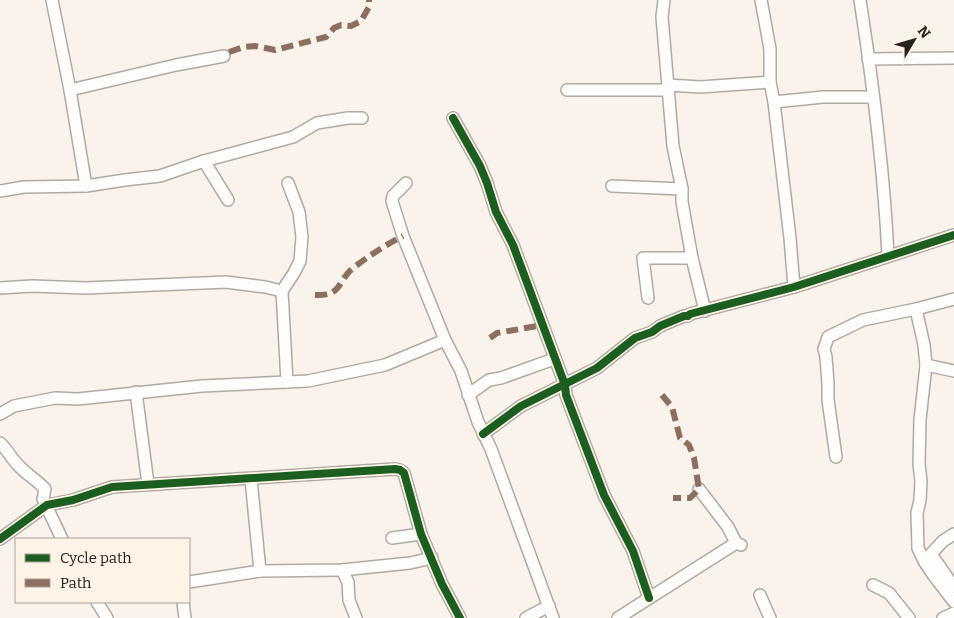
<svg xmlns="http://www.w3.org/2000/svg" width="954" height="618" font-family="Bitter,serif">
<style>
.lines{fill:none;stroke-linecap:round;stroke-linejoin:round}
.minor-casing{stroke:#afaaa4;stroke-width:14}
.minor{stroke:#fefdfc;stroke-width:11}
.quiet{stroke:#8d6e63;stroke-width:6;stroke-dasharray:12 6;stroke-linecap:butt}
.cycleway-casing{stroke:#fef3e7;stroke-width:11}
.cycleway{stroke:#1b5e20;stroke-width:8}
</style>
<rect width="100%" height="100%" fill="#f9f3ec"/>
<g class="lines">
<g class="minor-casing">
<g id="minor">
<polyline points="52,0 70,90 86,186"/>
<polyline points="664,0 662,17 673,146 682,189 682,202 692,258 705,311"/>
<polyline points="761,0 770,49 770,82 774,102 790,238 794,287"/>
<path d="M860 0C873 84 884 171 888 256"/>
<polyline points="868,59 954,58"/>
<polyline points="668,85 700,87 770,82"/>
<polyline points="70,90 176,65 224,56"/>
<polyline points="567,90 669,90"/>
<polyline points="774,102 823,97 872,97"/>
<polyline points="453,118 480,166 487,183 496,212 513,245 565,385 566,395 604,495 633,551 649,598"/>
<polyline points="204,161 228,200"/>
<polyline points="406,183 393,196 392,201 403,236 445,340 461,371 478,422 491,449 553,618"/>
<polyline points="612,186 682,189"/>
<polyline points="0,191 24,187 86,186 125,180 160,176 204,161 293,137 317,123 348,118 362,118"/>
<polyline points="0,288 32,286 86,288 226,282 265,287 282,291"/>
<polyline points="648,298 643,258 692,258"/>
<polyline points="916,309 924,345 926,365 920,420 919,464 921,481 920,500 917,513 918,548 924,561 934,576 954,602"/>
<polyline points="926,365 954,371"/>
<polyline points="287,382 282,291 294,273 300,261 302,237 299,212 288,183"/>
<polyline points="136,392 148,484"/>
<polyline points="468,395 489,380 501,378 554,359"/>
<polyline points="0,414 14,406 55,398 78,399 202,386 308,381 385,365 445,340"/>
<polyline points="483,434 521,406 597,368 635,338 652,332 660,326 684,316 688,316 690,314 794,287 954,235"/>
<path d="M0 443C7 449 11 458 18 465 26 474 37 480 45 489L43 499 62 539"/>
<polyline points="836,457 828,400 828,384 826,357 824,349 828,337 863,320 916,309 954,299"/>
<polyline points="251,479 260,571"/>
<polyline points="699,489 728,527 736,543 741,545"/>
<polyline points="954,534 943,541 931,554 954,587"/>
<polyline points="392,538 421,534"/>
<polyline points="0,539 47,505 73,500 112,487 395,469 400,470 404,473 421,534 442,584 460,618"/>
<polyline points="342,570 348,582 349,600 356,618"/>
<polyline points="189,582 260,571 342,570 410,563 432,558"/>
<polyline points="873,585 889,593 909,618"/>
<polyline points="760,595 770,618"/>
<polyline points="97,602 107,618"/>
<polyline points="183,602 185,618"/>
<polyline points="526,618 549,606"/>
<polyline points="618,618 736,543"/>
<polyline points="943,618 954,613"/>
</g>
</g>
<use href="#minor" class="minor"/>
<g class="quiet">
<polyline points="229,52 244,47 255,46 275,50 326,37 334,28 341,25 351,26 361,21 369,7 369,0"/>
<path d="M315 295C343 296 337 281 353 268 369 256 385 245 403 236"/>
<polyline points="490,338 497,333 543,325"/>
<polyline points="662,395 672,407 680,438 689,445 694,458 699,489 690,498 673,498"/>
</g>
<g class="cycleway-casing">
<g id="cycleway">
<polyline points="453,118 480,166 487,183 496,212 513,245 565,385 566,395 604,495 633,551 649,598"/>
<polyline points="483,434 521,406 597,368 635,338 652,332 660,326 684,316 688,316 690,314 794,287 954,235"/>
<polyline points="0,539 47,505 73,500 112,487 395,469 400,470 404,473 421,534 442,584 460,618"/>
</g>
</g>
<use href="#cycleway" class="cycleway"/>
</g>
<rect x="15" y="538" width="175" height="65" fill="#fef3e7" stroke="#a8a096"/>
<rect x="25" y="554" width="25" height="8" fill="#1b5e20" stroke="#a8a096"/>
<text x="60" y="563" font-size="15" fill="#28231d">Cycle path</text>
<rect x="25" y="579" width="25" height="8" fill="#8d6e63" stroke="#a8a096"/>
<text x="60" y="588" font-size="15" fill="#28231d">Path</text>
<g transform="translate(914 40) rotate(52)" stroke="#fef3e7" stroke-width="4" paint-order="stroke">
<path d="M0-4L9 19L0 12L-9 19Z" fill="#28231d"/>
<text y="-8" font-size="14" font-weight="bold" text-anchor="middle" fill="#28231d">N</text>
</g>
</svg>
